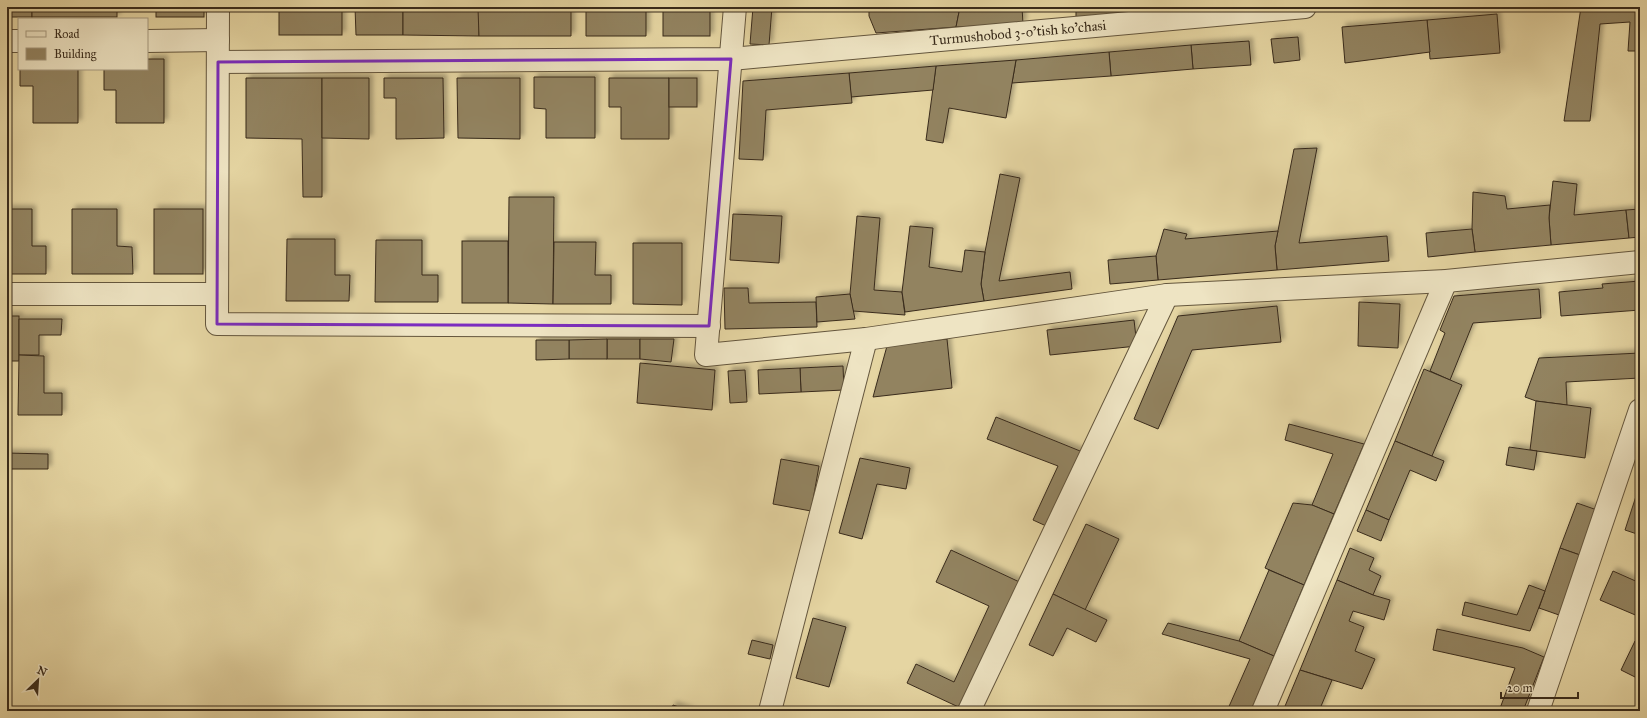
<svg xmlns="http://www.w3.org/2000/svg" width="1647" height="718" font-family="'IM FELL Great Primer',serif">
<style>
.building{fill:#928361;stroke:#392b1b;filter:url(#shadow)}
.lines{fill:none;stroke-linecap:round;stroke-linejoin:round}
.street-casing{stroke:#64563d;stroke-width:24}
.street{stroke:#eee4c3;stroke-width:22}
.marked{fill:none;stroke:#7b2cbf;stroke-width:3;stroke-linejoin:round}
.labels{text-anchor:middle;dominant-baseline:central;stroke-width:4;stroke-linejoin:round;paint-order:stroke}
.street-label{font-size:14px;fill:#392b1b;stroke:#eee4c3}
</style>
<defs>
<filter id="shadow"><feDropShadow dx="3.5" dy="-3.5" stdDeviation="2" flood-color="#0004"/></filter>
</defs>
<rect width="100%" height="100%" fill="#e5d5a2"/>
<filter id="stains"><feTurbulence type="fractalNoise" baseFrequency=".005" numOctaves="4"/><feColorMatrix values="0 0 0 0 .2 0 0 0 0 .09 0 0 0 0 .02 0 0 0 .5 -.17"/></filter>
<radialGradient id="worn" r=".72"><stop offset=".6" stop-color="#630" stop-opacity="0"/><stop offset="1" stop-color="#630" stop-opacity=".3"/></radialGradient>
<g class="building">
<rect x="7" y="7" width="25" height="10"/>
<rect x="32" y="7" width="85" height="10"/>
<rect x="156" y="7" width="48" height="10"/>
<rect x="279" y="7" width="63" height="28"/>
<polygon points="355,7 403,7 403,35 356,35"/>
<polygon points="432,7 479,7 479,36 403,35 403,8"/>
<polygon points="510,7 571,8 571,36 479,36 478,9 510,10"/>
<polygon points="586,7 646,8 646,36 586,36"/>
<rect x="663" y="7" width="47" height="29"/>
<polygon points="753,7 772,7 769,45 750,44"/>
<polygon points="869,7 960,7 956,27 876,33 869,16"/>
<polygon points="960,7 1022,7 1023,24 956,27"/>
<polygon points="1076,7 1133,7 1134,15 1076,20"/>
<polygon points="1133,7 1175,7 1176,11 1134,15"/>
<polygon points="1581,7 1640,7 1640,51 1628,51 1630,22 1600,24 1590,121 1564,121"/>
<polygon points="1497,14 1500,53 1430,59 1427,20"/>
<polygon points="1427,20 1430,52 1345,63 1342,27"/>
<polygon points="1298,37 1300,60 1274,63 1271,39"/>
<polygon points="1249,41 1251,65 1193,69 1191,45"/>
<polygon points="1191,45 1193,69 1111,76 1109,52"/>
<polygon points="1109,52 1111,76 1012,83 1016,60"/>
<polygon points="147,59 164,59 164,123 116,123 116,90 104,90 104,69 147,69"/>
<polygon points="1016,60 1006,118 949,108 943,143 926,140 936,66"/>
<polygon points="936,66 933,90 851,97 849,73"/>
<polygon points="20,69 78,69 78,123 33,123 33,86 20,86"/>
<polygon points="849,73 852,103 766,110 763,160 739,159 743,81"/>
<polygon points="534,77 595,77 595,138 546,138 546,109 534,108"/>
<polygon points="246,78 322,78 322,197 303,197 302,139 246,138"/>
<polygon points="322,78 369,78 369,139 322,138"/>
<polygon points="384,78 443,78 444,138 396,139 396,98 384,98"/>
<polygon points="457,78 520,78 520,139 458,138"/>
<polygon points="609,78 669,78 669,139 621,139 621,107 609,107"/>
<rect x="669" y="78" width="28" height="29"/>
<polygon points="1317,148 1299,243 1387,236 1389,261 1277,270 1275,246 1294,149"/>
<polygon points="1000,174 1020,178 999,281 1070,272 1072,289 984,301 981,284 985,252"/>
<polygon points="1553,181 1577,184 1574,215 1626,210 1629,238 1551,245 1549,218"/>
<polygon points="1473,192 1505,196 1507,209 1550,205 1549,218 1551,245 1475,252 1472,229"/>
<polygon points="509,197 554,197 553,304 508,303"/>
<polygon points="7,209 32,209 32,246 46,246 46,274 7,274"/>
<polygon points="72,209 117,209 117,246 132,247 133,274 72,274"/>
<rect x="154" y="209" width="49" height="65"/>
<polygon points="1640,209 1640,237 1629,238 1626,210"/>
<polygon points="733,214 782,216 779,263 730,260"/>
<polygon points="857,216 880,218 874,290 902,292 905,315 853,311 850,294"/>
<polygon points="910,226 933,228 929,267 962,272 965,250 985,252 981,284 984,301 905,312 902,292"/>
<polygon points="1164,229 1187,234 1185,239 1278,231 1275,246 1277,270 1158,280 1156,256"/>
<polygon points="1472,229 1475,252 1428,257 1426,233"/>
<polygon points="287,239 335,239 335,275 350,275 349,301 286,301"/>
<polygon points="376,240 422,240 422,275 438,275 438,302 375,302"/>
<rect x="462" y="241" width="46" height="62"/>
<polygon points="554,242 596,242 595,275 611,275 611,304 553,304"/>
<polygon points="633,243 682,243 682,305 633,304"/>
<polygon points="1156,256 1158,280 1110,284 1108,260"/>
<polygon points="1640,281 1640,310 1561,316 1559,292 1603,288 1602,284"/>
<polygon points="724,288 748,288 749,303 816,302 817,327 725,329"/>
<polygon points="1539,289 1541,318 1473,323 1450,380 1430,371 1445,333 1440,330 1454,296"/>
<polygon points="850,294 855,319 817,322 816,297"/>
<polygon points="1359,302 1400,304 1398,348 1358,346"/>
<polygon points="1277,306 1281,342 1192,350 1158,429 1134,419 1178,316"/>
<rect x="7" y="316" width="12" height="45"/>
<polygon points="19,319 62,319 61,335 39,335 39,355 19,355"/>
<polygon points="1134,320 1137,346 1050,355 1047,330"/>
<rect x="607" y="339" width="33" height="20"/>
<polygon points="607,339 607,359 569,359 569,340"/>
<polygon points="640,339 674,339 671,362 640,359"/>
<polygon points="947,339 952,388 873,397 887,346"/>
<polygon points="536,340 569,340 569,359 536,360"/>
<polygon points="1640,353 1640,378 1566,382 1567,405 1536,401 1525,397 1539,358"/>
<polygon points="19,355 44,356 44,393 62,393 62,415 18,415"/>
<polygon points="640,363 715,370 712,410 637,403"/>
<polygon points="843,366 844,390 801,392 800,368"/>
<polygon points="800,368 801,392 759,394 758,370"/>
<polygon points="1424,369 1462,385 1432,456 1395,441"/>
<polygon points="745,370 747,402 730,403 728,371"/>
<polygon points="1536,401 1591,408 1585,458 1530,450"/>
<polygon points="996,417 1090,455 1055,530 1033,520 1058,466 987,439"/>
<polygon points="1289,424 1364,444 1334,514 1312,505 1333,454 1285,440"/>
<polygon points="1395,441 1444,461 1436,481 1410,470 1389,520 1366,510"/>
<polygon points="1509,447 1537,451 1534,470 1506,465"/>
<polygon points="7,453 48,454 48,469 7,469"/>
<polygon points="860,458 910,468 906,489 877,484 862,539 839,533"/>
<polygon points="781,459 819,466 811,511 773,504"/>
<polygon points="1640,484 1640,535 1625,530"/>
<polygon points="1293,503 1312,505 1334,514 1304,585 1265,568"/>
<polygon points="1577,503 1597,510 1580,555 1560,548"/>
<polygon points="1366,510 1389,520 1381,541 1357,531"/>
<polygon points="1086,524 1119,539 1085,610 1053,594"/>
<polygon points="1350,548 1374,558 1369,570 1381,576 1373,595 1337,580"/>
<polygon points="1560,548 1580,555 1559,615 1539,608"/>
<polygon points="951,550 1028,586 967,711 907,683 916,664 954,682 989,606 936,582"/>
<polygon points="1269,570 1304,585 1274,656 1239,641"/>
<polygon points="1613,571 1640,583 1640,617 1600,600"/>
<polygon points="1337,580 1373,595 1390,600 1384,620 1353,611 1349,621 1364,627 1355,651 1375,659 1362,689 1300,670"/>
<polygon points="1529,585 1545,591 1530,631 1462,615 1465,602 1517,615"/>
<polygon points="1053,594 1107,620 1096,642 1067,628 1053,656 1029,645"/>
<polygon points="813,618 846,627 829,687 796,678"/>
<polygon points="1168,623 1239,641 1274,656 1251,711 1227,711 1250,659 1162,634"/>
<polygon points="1437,629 1523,648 1544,657 1523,711 1499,711 1515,668 1433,650"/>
<polygon points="752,640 773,645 770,659 748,654"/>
<polygon points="1635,641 1640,644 1640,672 1637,678 1621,670"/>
<polygon points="1300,670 1332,680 1319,711 1283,711"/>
<polygon points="673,705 691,711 671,711"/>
</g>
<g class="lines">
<g class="street-casing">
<g id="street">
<polyline points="218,7 217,324 709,326"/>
<polyline points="735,7 706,355 866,339 1167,295 1446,281 1640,262"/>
<polyline points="7,41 19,41"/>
<polyline points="147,41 218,40"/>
<polyline points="218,62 731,59 1305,7"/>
<polyline points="7,294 217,294"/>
<polyline points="770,711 866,339"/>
<polyline points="969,711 1167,295"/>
<polyline points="1263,711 1446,281"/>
<polyline points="1538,711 1640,410"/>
</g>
</g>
<use href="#street" class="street"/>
</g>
<path class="marked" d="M731 59 709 326 217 324 218 62Z"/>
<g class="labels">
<g class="street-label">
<text transform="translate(1018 33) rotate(-5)">Turmushobod 3-o'tish ko'chasi</text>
</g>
</g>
<rect width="1647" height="718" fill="none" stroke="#e5d5a2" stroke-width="24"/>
<rect x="8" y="8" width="1631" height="702" fill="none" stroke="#392b1b" stroke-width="2"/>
<rect x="12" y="12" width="1623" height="694" fill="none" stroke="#392b1b"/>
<rect x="18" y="18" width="130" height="52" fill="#eee4c3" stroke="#a69a80"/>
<rect x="26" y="31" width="20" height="6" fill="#eee4c3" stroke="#a69a80"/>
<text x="54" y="38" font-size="12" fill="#392b1b">Road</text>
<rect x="26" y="48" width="20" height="12" fill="#928361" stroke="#a69a80"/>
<text x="54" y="58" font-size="12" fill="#392b1b">Building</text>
<g transform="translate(38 680) rotate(25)" stroke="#eee4c3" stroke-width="3" paint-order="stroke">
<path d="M0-3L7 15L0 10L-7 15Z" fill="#392b1b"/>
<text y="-6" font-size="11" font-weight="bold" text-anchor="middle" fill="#392b1b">N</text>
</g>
<path d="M1501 692v6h77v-6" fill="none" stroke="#392b1b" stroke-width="2"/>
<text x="1507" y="692" font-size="12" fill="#392b1b" stroke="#eee4c3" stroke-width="3" paint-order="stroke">20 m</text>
<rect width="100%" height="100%" filter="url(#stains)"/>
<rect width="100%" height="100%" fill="url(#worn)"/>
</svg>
